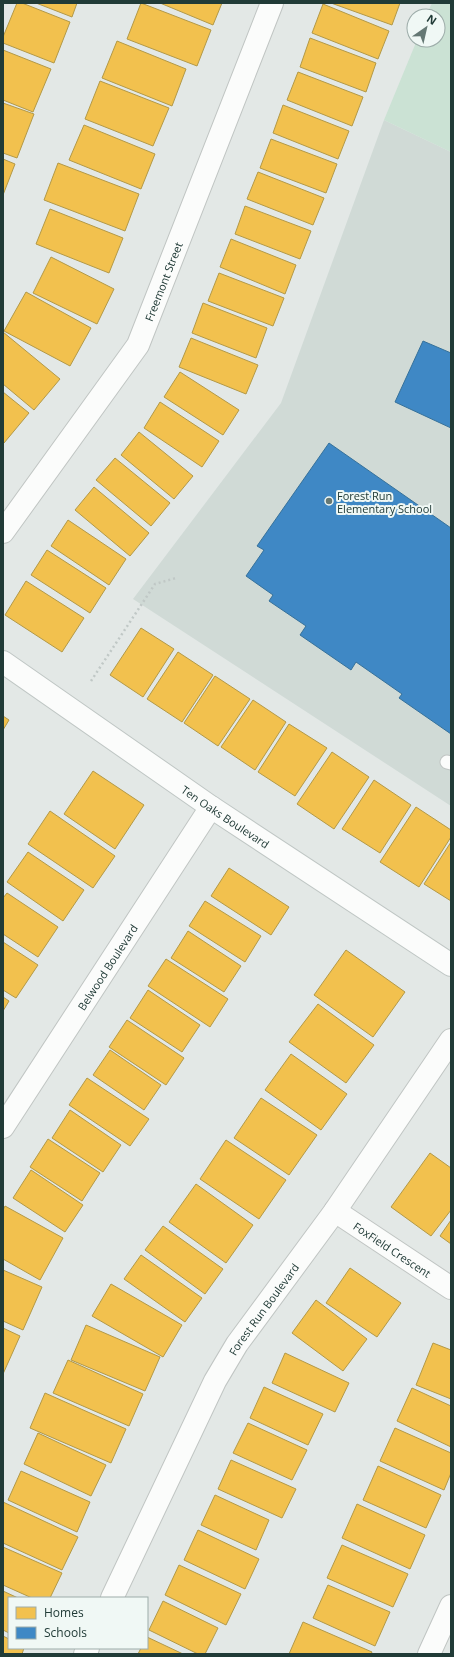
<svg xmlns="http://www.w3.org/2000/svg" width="454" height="1657" font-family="'Open Sans',sans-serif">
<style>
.built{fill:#d0dad6}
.green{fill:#cbe2d4}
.homes{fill:#f2c14e;stroke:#b39947}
.schools{fill:#3f88c5;stroke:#36719a}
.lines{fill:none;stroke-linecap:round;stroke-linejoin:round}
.lane-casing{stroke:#c0c5c3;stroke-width:15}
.street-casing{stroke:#c0c5c3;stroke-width:24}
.secondary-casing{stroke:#bfc6c4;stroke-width:24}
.path{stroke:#c0c8c6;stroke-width:2.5;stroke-dasharray:2 3;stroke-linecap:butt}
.lane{stroke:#fbfcfb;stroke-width:13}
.street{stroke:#fbfcfb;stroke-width:22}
.secondary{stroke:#fbfcfb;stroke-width:22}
.poi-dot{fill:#657874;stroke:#f0f8f5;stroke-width:1.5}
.labels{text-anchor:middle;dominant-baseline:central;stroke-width:4;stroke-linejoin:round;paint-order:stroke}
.street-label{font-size:11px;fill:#213b37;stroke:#f0f8f5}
.poi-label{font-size:11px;fill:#213b37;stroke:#f0f8f5;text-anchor:start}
</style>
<rect width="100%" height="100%" fill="#e3e8e6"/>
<polygon class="built" points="384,120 451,152 451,806 133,599 281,403"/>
<polygon class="green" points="432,3 451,3 451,152 384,120 417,40 438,40 438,16 426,16"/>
<g class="homes">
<polygon points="17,3 22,3 70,22 54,63 3,43 3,37"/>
<polygon points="36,3 77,3 72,17"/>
<polygon points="141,3 211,30 197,66 127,39"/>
<polygon points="160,3 222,3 213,25"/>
<polygon points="331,3 400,3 392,25"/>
<polygon points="323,4 389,31 378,59 312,33"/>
<polygon points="310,38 376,63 366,92 300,67"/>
<polygon points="117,41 186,69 172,106 102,78"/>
<polygon points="3,50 51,69 33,112 3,100"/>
<polygon points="298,72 363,97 352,126 287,100"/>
<polygon points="100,81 169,108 153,146 85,119"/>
<polygon points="3,103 34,114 17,158 3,153"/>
<polygon points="283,105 349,131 338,159 273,133"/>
<polygon points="84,125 155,154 141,189 69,160"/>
<polygon points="271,139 337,164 326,193 260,168"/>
<polygon points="3,159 15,164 3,195"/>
<polygon points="58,163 139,194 125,231 44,200"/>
<polygon points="258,172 324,198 313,225 247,199"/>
<polygon points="245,206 311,231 300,259 235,234"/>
<polygon points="50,209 123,238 109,273 36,244"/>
<polygon points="231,239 296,265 285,294 220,267"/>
<polygon points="51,257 114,289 97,324 33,293"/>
<polygon points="219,273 284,298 273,326 208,301"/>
<polygon points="26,292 91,328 70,366 4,331"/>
<polygon points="203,303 267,328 256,358 192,333"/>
<polygon points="3,332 60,379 34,410 3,384"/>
<polygon points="191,338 258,365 246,394 179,367"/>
<polygon points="180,372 239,410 223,435 164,397"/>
<polygon points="3,392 29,413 4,443 3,442"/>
<polygon points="160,402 219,441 202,467 144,428"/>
<polygon points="139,432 193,476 174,499 121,455"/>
<polygon points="115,458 170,503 151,526 96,480"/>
<polygon points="94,487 149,533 130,556 75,510"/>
<polygon points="68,520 126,559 109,585 51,546"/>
<polygon points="47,550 106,588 90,613 31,575"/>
<polygon points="26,581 84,618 62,652 5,615"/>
<polygon points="141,628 174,649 143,697 110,675"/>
<polygon points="178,652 213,675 182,722 147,699"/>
<polygon points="215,676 250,699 218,746 184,723"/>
<polygon points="253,700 286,722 255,770 221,747"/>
<polygon points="3,716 9,720 3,730"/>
<polygon points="289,724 327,748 295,796 258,772"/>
<polygon points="332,752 369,777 334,829 297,804"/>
<polygon points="93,771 144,805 115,849 64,814"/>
<polygon points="374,780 411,805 380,853 342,829"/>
<polygon points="416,807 451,830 451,837 419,887 380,862"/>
<polygon points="50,811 115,856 93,888 28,844"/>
<polygon points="451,842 451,901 424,884"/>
<polygon points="28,852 84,890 63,921 7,882"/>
<polygon points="229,868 289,907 271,935 211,896"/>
<polygon points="7,893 58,927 38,957 3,934 3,898"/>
<polygon points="205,901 261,936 245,962 189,926"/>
<polygon points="188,931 241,966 224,992 171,958"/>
<polygon points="3,942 38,965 16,998 3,990"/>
<polygon points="346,950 405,992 373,1037 314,995"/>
<polygon points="166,959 228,999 210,1027 148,986"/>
<polygon points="148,990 200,1025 182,1052 130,1018"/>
<polygon points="3,997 9,1001 3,1011"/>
<polygon points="318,1004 374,1045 346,1083 289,1042"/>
<polygon points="127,1020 184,1058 166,1085 109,1047"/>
<polygon points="110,1050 161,1085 144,1110 93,1075"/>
<polygon points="291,1054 347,1094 321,1130 265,1090"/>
<polygon points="87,1078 149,1119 130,1146 69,1105"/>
<polygon points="261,1098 317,1135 289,1175 234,1138"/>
<polygon points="70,1110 121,1145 103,1172 52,1138"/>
<polygon points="48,1139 100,1173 82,1201 30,1167"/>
<polygon points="226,1140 286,1180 259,1219 200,1179"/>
<polygon points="430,1153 451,1168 451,1210 431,1236 391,1207"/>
<polygon points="31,1170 83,1205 65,1232 13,1198"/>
<polygon points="196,1184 253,1225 226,1263 169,1222"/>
<polygon points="5,1206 63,1238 40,1280 3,1259 3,1210"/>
<polygon points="451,1220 451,1244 440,1236"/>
<polygon points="163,1226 223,1269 205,1294 145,1250"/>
<polygon points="141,1255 202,1298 185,1322 124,1279"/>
<polygon points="350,1268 401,1303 377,1337 326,1303"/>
<polygon points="3,1270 42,1287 23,1330 3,1321"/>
<polygon points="111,1284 182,1325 163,1357 92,1316"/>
<polygon points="316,1300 367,1339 343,1371 292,1333"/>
<polygon points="86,1325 160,1357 145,1391 71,1360"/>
<polygon points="3,1328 20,1336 3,1374"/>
<polygon points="433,1343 451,1350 451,1399 416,1385"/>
<polygon points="285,1353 349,1383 335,1412 272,1383"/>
<polygon points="68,1360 143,1394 129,1426 53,1393"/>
<polygon points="264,1387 323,1414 308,1445 250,1418"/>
<polygon points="412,1388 451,1406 451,1447 397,1421"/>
<polygon points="45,1393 126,1429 111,1463 30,1428"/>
<polygon points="248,1423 307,1450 292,1480 233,1453"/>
<polygon points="395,1428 451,1453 451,1473 444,1490 380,1461"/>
<polygon points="38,1433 106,1465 91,1496 24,1464"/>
<polygon points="231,1460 296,1489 282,1518 218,1489"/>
<polygon points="378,1466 441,1495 426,1528 363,1500"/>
<polygon points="21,1471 90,1502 77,1532 8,1500"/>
<polygon points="215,1495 269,1520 256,1550 201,1525"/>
<polygon points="3,1502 78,1537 62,1570 3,1543"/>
<polygon points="357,1504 425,1535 410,1569 342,1538"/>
<polygon points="198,1530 259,1559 245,1589 184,1560"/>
<polygon points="342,1545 408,1574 393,1607 327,1578"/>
<polygon points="3,1547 62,1573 50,1598 32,1598 3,1585"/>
<polygon points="179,1565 241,1594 226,1625 165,1595"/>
<polygon points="328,1585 390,1612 375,1646 313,1618"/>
<polygon points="3,1591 18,1598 9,1598 9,1633 3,1630"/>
<polygon points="163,1601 218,1628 205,1654 198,1654 149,1630"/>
<polygon points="303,1622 372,1652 371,1654 289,1654"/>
<polygon points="3,1636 9,1639 9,1648 24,1648 22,1654 3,1654"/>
<polygon points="147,1637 183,1654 138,1654 141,1648 147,1648"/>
</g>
<g class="schools">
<polygon points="423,341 451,353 451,428 395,402"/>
<polygon points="329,443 451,528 451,734 399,698 402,694 356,662 351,670 300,635 306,626 269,601 273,595 246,576 264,550 257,546"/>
</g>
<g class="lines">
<g class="lane-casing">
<polyline id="lane" points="447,762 451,763"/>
</g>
<g class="street-casing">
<g id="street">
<path id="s1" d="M3 532 138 345 272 3"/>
<path id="s2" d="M3 1127 211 807"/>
<path id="s3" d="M335 1211 451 1288"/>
<path id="s4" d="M112 1598 215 1381 237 1344 335 1211 451 1040"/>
<polyline points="85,1654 88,1648"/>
<polyline points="429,1654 451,1606"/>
</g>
</g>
<g class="secondary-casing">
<g id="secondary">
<path id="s5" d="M3 662 211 807 451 965"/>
</g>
</g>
<polyline class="path" points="91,681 155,584 176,578"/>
<use href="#lane" class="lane"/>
<use href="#street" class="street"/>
<use href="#secondary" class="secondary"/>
</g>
<circle class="poi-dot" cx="329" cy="501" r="4"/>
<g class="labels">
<g class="street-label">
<text stroke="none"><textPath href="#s1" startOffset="299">Freemont Street</textPath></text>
<text stroke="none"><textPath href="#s5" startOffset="271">Ten Oaks Boulevard</textPath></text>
<text stroke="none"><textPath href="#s2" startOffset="191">Belwood Boulevard</textPath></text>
<text stroke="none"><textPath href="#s3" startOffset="69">FoxField Crescent</textPath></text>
<text stroke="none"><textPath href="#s4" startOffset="327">Forest Run Boulevard</textPath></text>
</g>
<g class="poi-label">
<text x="337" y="495">Forest Run<tspan x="337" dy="13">Elementary School</tspan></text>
</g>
</g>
<rect width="454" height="1657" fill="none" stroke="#213b37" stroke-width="8"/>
<rect x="8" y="1597" width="140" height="52" fill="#f0f8f5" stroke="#9daca9"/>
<rect x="16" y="1607" width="20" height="12" fill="#f2c14e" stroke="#9daca9"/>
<text x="44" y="1617" font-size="12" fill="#213b37">Homes</text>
<rect x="16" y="1627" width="20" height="12" fill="#3f88c5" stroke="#9daca9"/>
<text x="44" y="1637" font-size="12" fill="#213b37">Schools</text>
<g transform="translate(426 28) rotate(34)"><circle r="19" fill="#f0f8f5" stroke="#9daca9"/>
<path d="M0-3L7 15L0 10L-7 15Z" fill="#657874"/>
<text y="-6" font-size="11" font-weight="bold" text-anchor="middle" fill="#213b37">N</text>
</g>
</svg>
